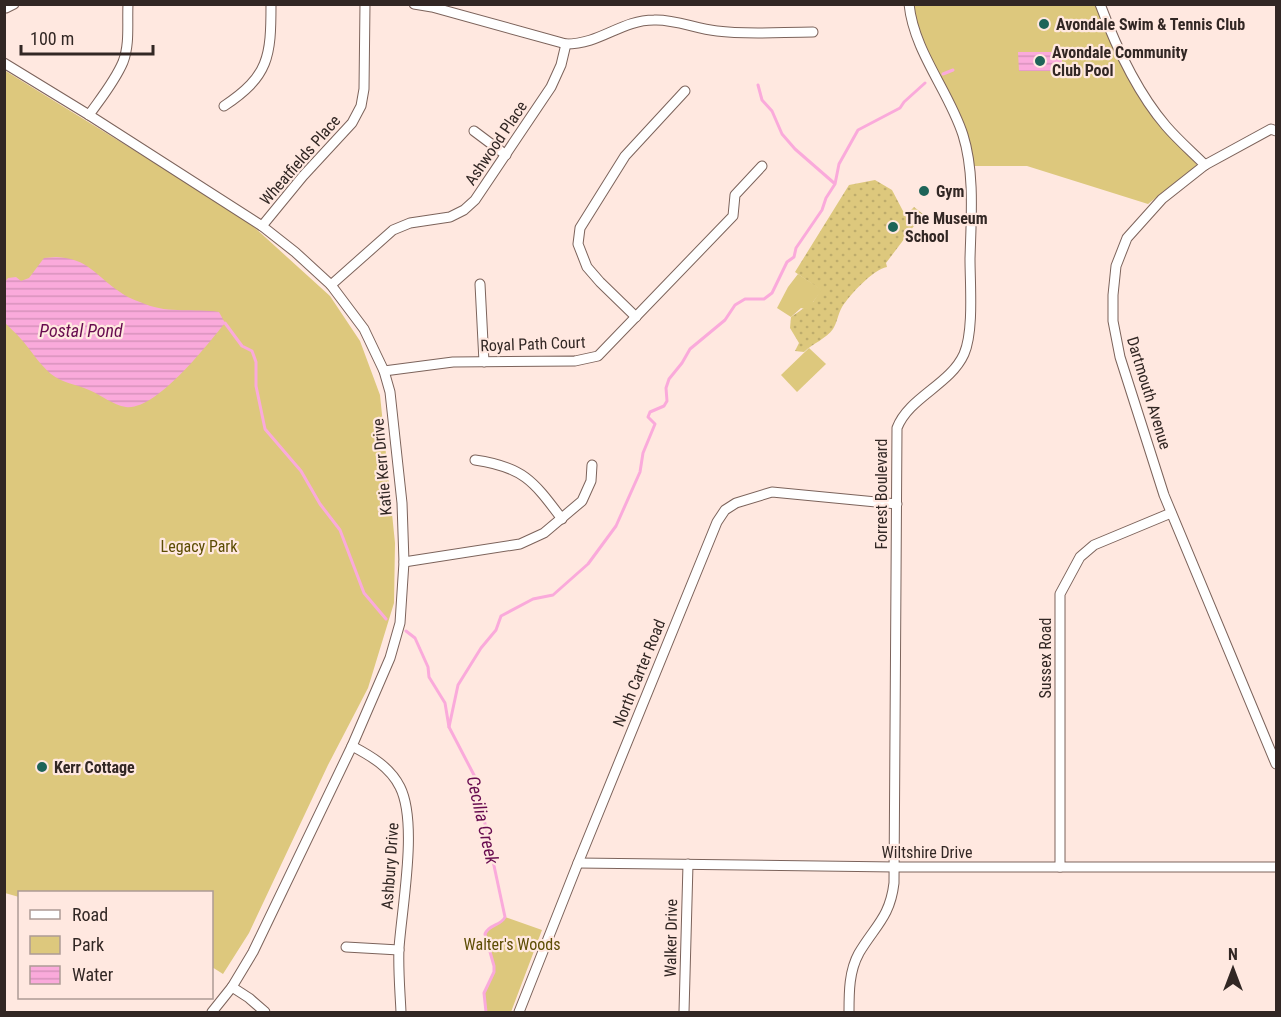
<svg xmlns="http://www.w3.org/2000/svg" width="1281" height="1017" font-family="'Roboto Condensed',sans-serif">
<style>
.grass{fill:url(#grass-dots)}
.park{fill:#ddc87d}
.water{fill:url(#water-rules)}
.lines{fill:none;stroke-linecap:round;stroke-linejoin:round}
.stream{stroke:#faaadb;stroke-width:3}
.minor-casing{stroke:#7c635b;stroke-width:11}
.minor{stroke:#fff;stroke-width:9}
.poi-dot{fill:#1e6458;stroke:#ffe8e0;stroke-width:2}
.labels{text-anchor:middle;dominant-baseline:central;stroke-width:4.5;stroke-linejoin:round;paint-order:stroke}
.poi-label{font-size:16px;font-weight:bold;fill:#322724;stroke:#ffe8e0;text-anchor:start}
.street-label{font-size:16px;fill:#322724;stroke:#ffe8e0}
.park-label{font-size:16px;fill:#5c4c03;stroke:#ffe8e0}
.water-label{font-size:18px;font-style:italic;fill:#680b4f;stroke:#ffe8e0}
</style>
<defs>
<pattern id="grass-dots" width="8" height="8" patternUnits="userSpaceOnUse" patternTransform="scale(1.5)"><rect width="8" height="8" fill="#ddc87d"/><path d="M2 2h.1M6 6h.1" fill="none" stroke="#beac6c" stroke-width="1.8" stroke-linecap="round"/></pattern>
<pattern id="water-rules" width="6" height="5" patternUnits="userSpaceOnUse" patternTransform="scale(1.5)"><rect width="6" height="5" fill="#faaadb"/><path d="M0 2.5h6" fill="none" stroke="#d792bc"/></pattern>
</defs>
<rect width="100%" height="100%" fill="#ffe8e0"/>
<path class="grass" d="M875 180 892 190 903 211 912 214 911 210 914 207 923 214 886 263 887 267C872 270 850 295 842 307 838 314 837 323 833 329 827 338 812 344 804 352L795 351 799 343 790 328 791 317 813 302 821 290 795 272 849 185Z"/>
<g class="park">
<polygon points="905,5 1100,5 1132,77 1197,165 1148,204 1027,166 972,166"/>
<polygon points="4,70 244,218 330,296 360,341 380,395 395,543 394,603 368,688 328,765 249,933 223,974 212,967 212,892 20,892 19,897 5,893"/>
<polygon points="798,274 822,290 813,302 812,308 808,310 801,308 791,317 777,308 788,287"/>
<polygon points="809,348 826,364 797,392 781,375"/>
<path d="M505 917 542 930 511 1012H486L484 993 494 973V966L485 934C489 924 501 926 505 917Z"/>
</g>
<g class="water">
<polygon points="1018,52 1062,52 1062,71 1019,71"/>
<path d="M56 257C88 258 96 276 120 292 126 297 137 301 145 304 170 314 194 308 219 312L225 323C208 344 156 411 126 407 113 405 101 395 89 390 76 384 62 383 51 374 39 364 31 350 21 339 16 333 10 328 5 323V282L8 278 16 277 21 281 29 278 44 258Z"/>
</g>
<g class="lines">
<g class="stream">
<polyline points="943,74 953,70"/>
<polyline points="758,85 762,100 772,111 782,134 795,149 834,183"/>
<polyline points="225,323 242,346 252,351 256,362 256,386 265,429 301,471 320,504 340,530 364,593 386,619"/>
<path d="M406 631 415 638 428 667 429 677 445 703 449 727 475 777 505 917C501 926 489 924 485 934L494 966V972L484 993 486 1012"/>
<polyline points="449,727 458,685 481,648 496,630 501,616 533,599 553,595 588,564 616,526 640,472 643,453 655,424 648,417 650,412 664,406 667,401 666,388 669,379 682,363 690,349 725,320 735,305 745,299 764,299 772,293 787,262 794,257 796,248 822,210 826,198 835,184 839,164 858,130 900,108 904,102 925,83"/>
</g>
<g class="minor-casing">
<g id="minor">
<path d="M414 4 432 7 566 44C601 44 621 20 654 20 675 19 696 29 717 31 747 35 782 32 813 32"/>
<path d="M1100 4C1116 47 1136 91 1166 126 1178 140 1192 152 1205 165"/>
<polyline points="6,8 14,4"/>
<polyline points="4,63 89,115 262,226 295,252 331,285 364,329 384,371 390,392 402,503 404,562 400,623 390,658 352,746 253,952 232,987 212,1012"/>
<path d="M224 106C269 76 271 57 271 4"/>
<path d="M89 115C101 98 115 81 123 62 130 44 127 23 128 4"/>
<polyline points="474,131 506,155"/>
<polyline points="1276,131 1271,129 1205,165 1162,199 1127,238 1116,266 1113,295 1113,321 1120,357 1164,495 1276,764"/>
<polyline points="262,226 303,176 352,123 361,106 364,89 365,4"/>
<polyline points="480,284 484,362"/>
<polyline points="331,285 393,230 410,223 450,217 464,210 475,200 551,87 561,65 566,44"/>
<polyline points="636,317 600,282 587,267 578,244 580,228 625,156 685,91"/>
<polyline points="384,371 453,362 575,361 598,356 733,216 735,195 762,166"/>
<path d="M475 460C524 467 534 482 562 519"/>
<polyline points="404,562 520,544 544,533 582,501 591,481 592,465"/>
<path d="M352 746C371 756 390 767 400 787 418 823 402 906 399 948 398 969 400 991 401 1012"/>
<polyline points="578,863 895,867 1276,867"/>
<polyline points="1060,867 1060,594 1080,557 1094,545 1171,513"/>
<polyline points="346,947 399,950"/>
<polyline points="232,987 249,998 265,1012"/>
<polyline points="519,1012 578,863 717,522 725,510 736,503 772,492 897,504"/>
<polyline points="684,1012 688,864"/>
<path d="M849 1012C849 992 849 971 859 953 875 926 890 917 894 883L897 428C909 397 950 385 964 354 974 331 970 284 970 259 971 220 975 173 963 135 949 91 914 52 909 4"/>
</g>
</g>
<use href="#minor" class="minor"/>
</g>
<g class="poi-dot">
<circle cx="1044" cy="24" r="6"/>
<circle cx="1040" cy="61" r="6"/>
<circle cx="924" cy="191" r="6"/>
<circle cx="893" cy="227" r="6"/>
<circle cx="42" cy="767" r="6"/>
</g>
<g class="labels">
<g class="poi-label">
<text x="1056" y="24">Avondale Swim &amp; Tennis Club</text>
<text x="1052" y="52">Avondale Community<tspan x="1052" dy="18">Club Pool</tspan></text>
<text x="936" y="191">Gym</text>
<text x="905" y="218">The Museum<tspan x="905" dy="18">School</tspan></text>
<text x="54" y="767">Kerr Cottage</text>
</g>
<g class="street-label">
<text transform="translate(496 143) rotate(-56)">Ashwood Place</text>
<text transform="translate(300 160) rotate(-49)">Wheatfields Place</text>
<text transform="translate(533 344) rotate(-2)">Royal Path Court</text>
<text transform="translate(1149 393) rotate(73)">Dartmouth Avenue</text>
<text transform="translate(382 467) rotate(-95)">Katie Kerr Drive</text>
<text transform="translate(881 494) rotate(-90)">Forrest Boulevard</text>
<text transform="translate(1045 658) rotate(-90)">Sussex Road</text>
<text transform="translate(639 673) rotate(-68)">North Carter Road</text>
<text x="927" y="852">Wiltshire Drive</text>
<text transform="translate(390 866) rotate(-86)">Ashbury Drive</text>
<text transform="translate(671 938) rotate(-89)">Walker Drive</text>
</g>
<g class="park-label">
<text x="199" y="546">Legacy Park</text>
<text x="512" y="944">Walter's Woods</text>
</g>
<g class="water-label">
<text x="81" y="330">Postal Pond</text>
<text transform="translate(483 820) rotate(77)">Cecilia Creek</text>
</g>
</g>
<rect width="1281" height="1017" fill="none" stroke="#322724" stroke-width="12"/>
<rect x="18" y="891" width="195" height="108" fill="#ffe8e0" stroke="#ad9b95" stroke-width="1.5"/>
<rect x="30" y="910" width="30" height="9" fill="#ffffff" stroke="#ad9b95" stroke-width="1.5"/>
<text x="72" y="921" font-size="18" fill="#322724">Road</text>
<rect x="30" y="936" width="30" height="18" fill="#ddc87d" stroke="#ad9b95" stroke-width="1.5"/>
<text x="72" y="951" font-size="18" fill="#322724">Park</text>
<rect x="30" y="966" width="30" height="18" fill="url(#water-rules)" stroke="#ad9b95" stroke-width="1.5"/>
<text x="72" y="981" font-size="18" fill="#322724">Water</text>
<g transform="translate(1233 969)" stroke="#ffe8e0" stroke-width="4.5" paint-order="stroke">
<path d="M0-4.5L10 22L0 15L-10 22Z" fill="#322724"/>
<text y="-9" font-size="16" font-weight="bold" text-anchor="middle" fill="#322724">N</text>
</g>
<path d="M21 45v9h132v-9" fill="none" stroke="#322724" stroke-width="3"/>
<text x="30" y="45" font-size="18" fill="#322724" stroke="#ffe8e0" stroke-width="4.5" paint-order="stroke">100 m</text>
</svg>
